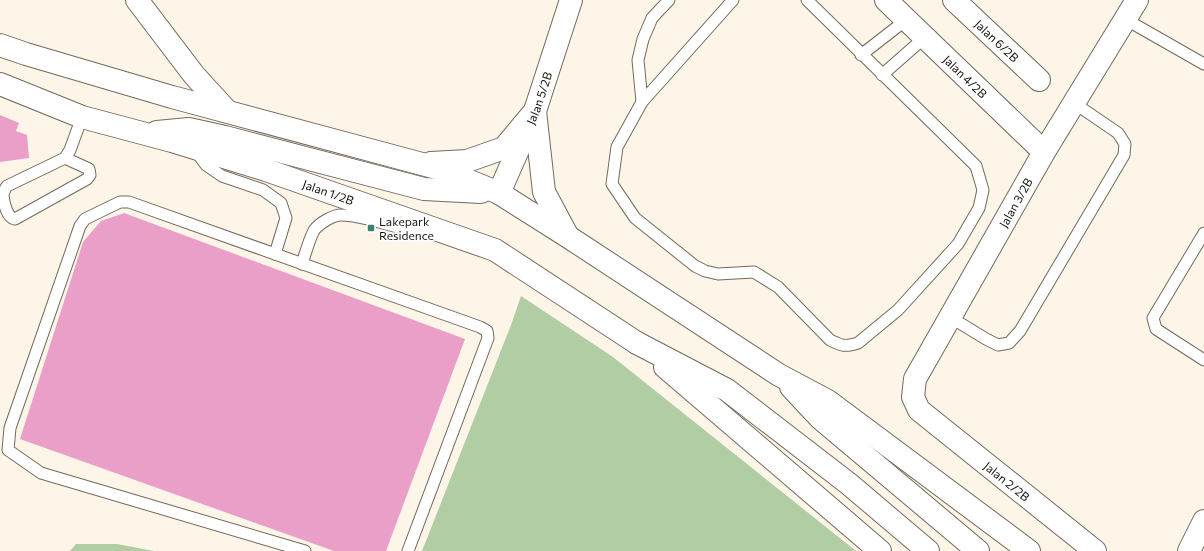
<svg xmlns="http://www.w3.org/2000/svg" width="1204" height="551" font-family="Commissioner,sans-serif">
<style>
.green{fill:#b1cda4}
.building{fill:#e99fc8}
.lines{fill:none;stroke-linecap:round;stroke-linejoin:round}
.service-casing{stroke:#73695d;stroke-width:13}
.minor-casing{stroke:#73695d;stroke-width:24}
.tertiary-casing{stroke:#73695d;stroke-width:24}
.trunk-casing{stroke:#73695d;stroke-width:24}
.service{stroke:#fff;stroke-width:11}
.minor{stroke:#fff;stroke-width:22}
.tertiary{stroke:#fff;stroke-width:22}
.trunk{stroke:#fff;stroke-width:22}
.poi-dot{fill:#3f8172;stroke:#fff;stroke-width:1.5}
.labels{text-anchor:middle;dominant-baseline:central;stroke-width:3.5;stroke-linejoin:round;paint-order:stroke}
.street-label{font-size:12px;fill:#17140f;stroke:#fff}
.poi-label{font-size:12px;fill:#17140f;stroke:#fff;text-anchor:start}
</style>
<rect width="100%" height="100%" fill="#fef5e9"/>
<g class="green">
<polygon points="521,296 613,357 856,551 422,551 511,325"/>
<polygon points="76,544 117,544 154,551 70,551"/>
</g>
<g class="building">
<polygon points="0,115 19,123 16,131 27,135 29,158 0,162"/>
<polygon points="124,213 465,339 386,551 334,551 20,439 83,242 101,221"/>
</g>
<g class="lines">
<g class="service-casing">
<g id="service">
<path d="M733 0 642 102 617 147 612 184 635 218 695 266 705 271 718 274 754 272 778 287 830 340C842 346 845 347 858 343L898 310 958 244 979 208 983 190 976 166 807 0"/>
<polyline points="1125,19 1204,64"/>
<polyline points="861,55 906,20"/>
<polyline points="882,75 924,38"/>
<polyline points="642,102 638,60 643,39 652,18 669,0"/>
<polyline points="195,150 206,165 222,176 263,190 281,203 286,218 275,254"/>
<path d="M65 158 89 169 90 175 87 179 15 219C7 218 4 203 3 196 3 192 5 189 7 186L65 158 70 150 82 117"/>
<polyline points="1204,233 1153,318 1156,329 1204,360"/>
<path d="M302 264C305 255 310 236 315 229 320 223 333 215 341 215 365 215 389 227 413 230"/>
<polyline points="950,317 986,339 998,345 1009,343 1020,331 1124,155 1125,144 1118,133 1074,103"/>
<polyline points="305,551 41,473 8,450 10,428 80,226 85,219 120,202 129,202 480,327 487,331 488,338 408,551"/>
</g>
</g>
<g class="minor-casing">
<g id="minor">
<polyline points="137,0 194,75 226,110"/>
<path id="s1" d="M886 0 1044 152"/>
<path id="s2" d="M954 0 1039 80"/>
<path id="s3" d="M499 193 535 111 571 0"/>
<path id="s4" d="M1095 551 919 410 913 397 915 379 1044 152 1137 0"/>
<polyline points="1189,551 1204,521"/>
</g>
</g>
<g class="tertiary-casing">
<g id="tertiary">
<polyline points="0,45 26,54 172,97 422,164 440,169 499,193"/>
<path id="s5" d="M0 84 82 117 172 141 266 170 495 250 637 343"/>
<polyline points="157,132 189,129 225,137 424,189 481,192"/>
<polyline points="431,163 467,161 504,148 535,111"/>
</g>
</g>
<g class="trunk-casing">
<g id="trunk">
<polyline points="535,111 544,192 567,235"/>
<polyline points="499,193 567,236 779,375 828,401 1029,551"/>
<polyline points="637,343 727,390 849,484 928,551"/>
<polyline points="665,367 880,551"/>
<polyline points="791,387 820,418 978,551"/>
</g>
</g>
<use href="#service" class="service"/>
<use href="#minor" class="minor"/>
<use href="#tertiary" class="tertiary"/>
<use href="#trunk" class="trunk"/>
</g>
<rect class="poi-dot" x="367" y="224" width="8" height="8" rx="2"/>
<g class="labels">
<g class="street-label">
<text stroke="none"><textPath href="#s2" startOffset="59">Jalan 6/2B</textPath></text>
<text stroke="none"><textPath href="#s1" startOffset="110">Jalan 4/2B</textPath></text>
<text stroke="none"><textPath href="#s3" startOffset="103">Jalan 5/2B</textPath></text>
<text stroke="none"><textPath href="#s5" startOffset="346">Jalan 1/2B</textPath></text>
<text stroke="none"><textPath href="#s4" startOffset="461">Jalan 3/2B</textPath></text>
<text transform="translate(1007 481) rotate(39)">Jalan 2/2B</text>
</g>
<g class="poi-label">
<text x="379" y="221">Lakepark<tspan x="379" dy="14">Residence</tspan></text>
</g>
</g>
</svg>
